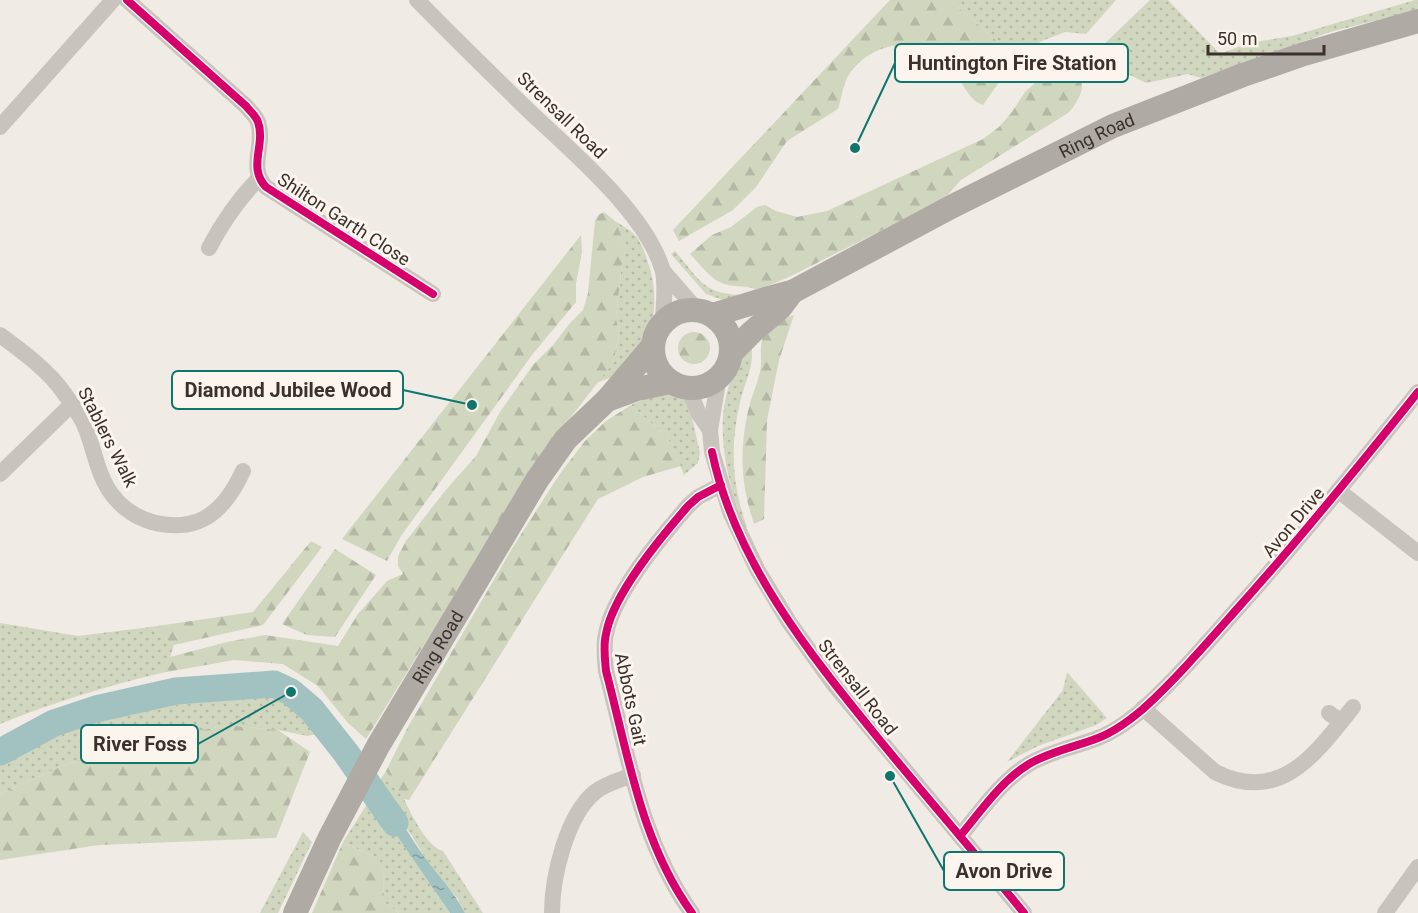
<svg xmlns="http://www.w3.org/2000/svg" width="1418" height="913" font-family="Roboto,sans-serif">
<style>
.grass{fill:url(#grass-dots)}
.forest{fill:url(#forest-firs)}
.water{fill:url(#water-ripples)}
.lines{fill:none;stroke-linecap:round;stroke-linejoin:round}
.river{stroke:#a1c2c1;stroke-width:27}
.minor{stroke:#c9c3be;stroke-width:16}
.highway{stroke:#afaaa4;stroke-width:24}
.cycleway-casing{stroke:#fbf5ee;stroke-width:11}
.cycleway{stroke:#d6006c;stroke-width:8}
.labels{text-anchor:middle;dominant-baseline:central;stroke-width:6;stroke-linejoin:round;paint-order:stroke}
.street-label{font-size:18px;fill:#3b302b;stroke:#fbf5ee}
.leader{fill:none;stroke:#0f766e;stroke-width:2}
.callout-dot{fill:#0f766e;stroke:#fbf5ee;stroke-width:2}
.callout{fill:#fbf5ee;stroke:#0f766e;stroke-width:2}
.callout-label{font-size:20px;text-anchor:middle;font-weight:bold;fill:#3b302b}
</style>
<defs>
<pattern id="grass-dots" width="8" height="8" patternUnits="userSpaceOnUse" patternTransform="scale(1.5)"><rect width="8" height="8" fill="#d1d6bf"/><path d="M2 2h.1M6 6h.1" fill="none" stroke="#b4b8a4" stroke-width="1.8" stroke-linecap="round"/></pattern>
<pattern id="forest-firs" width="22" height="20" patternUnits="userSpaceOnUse" patternTransform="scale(1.5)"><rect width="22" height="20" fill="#d1d6bf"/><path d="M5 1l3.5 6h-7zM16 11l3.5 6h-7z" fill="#b4b8a4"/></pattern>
<pattern id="water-ripples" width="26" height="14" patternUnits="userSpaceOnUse" patternTransform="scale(1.5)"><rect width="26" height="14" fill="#a1c2c1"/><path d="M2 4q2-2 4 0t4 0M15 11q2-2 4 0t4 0" fill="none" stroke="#849e9d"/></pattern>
</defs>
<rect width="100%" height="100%" fill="#f0ebe5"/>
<g class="grass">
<polygon points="950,0 1116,0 1086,34 1065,32 1042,41 1016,58"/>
<polygon points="1150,0 1168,0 1220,54 1249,43 1292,36 1415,0 1418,0 1418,10 1330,32 1201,78 1188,74 1146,83 1118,69 1101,47"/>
<path d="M615 221C621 225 629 229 634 234 643 243 647 260 651 272 660 309 652 352 617 374 611 378 603 380 596 383L613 363 619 335 616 318 622 263 626 246Z"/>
<path d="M675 251C701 281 703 295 746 295L723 300 706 294 671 254Z"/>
<path d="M751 344C755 364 746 380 741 398 730 444 731 482 747 527L744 528C722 465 707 401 751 344Z"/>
<polygon points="673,391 683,397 691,413 700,453 698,463 684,475 668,438 631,405 662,392"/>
<path d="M0 623 78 636 150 627 174 645 170 657 161 673C104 687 54 702 0 724Z"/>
<polygon points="1067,672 1107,718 1096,725 1038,746 1007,762 1063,690"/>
<path d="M251 694C290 696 295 705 320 733L308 736 278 730 226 725 200 731 198 765 167 762 120 747 69 763 0 794V759C27 746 53 733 82 725 137 708 194 702 251 694Z"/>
<path d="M386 771C392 780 400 789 404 799 411 814 427 847 443 851L483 913H465L458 899 432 869 412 836 376 787Z"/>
<polygon points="371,798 450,913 399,913 384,902 383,869 379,859 343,842"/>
<polygon points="303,832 312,842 278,913 260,913"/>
</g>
<g class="forest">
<path d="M890 0H950L1016 58 983 105C967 99 964 83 953 71 946 64 936 53 928 50 898 37 863 50 847 78 843 87 841 99 838 109L787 141 756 187 733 210 679 241 673 230Z"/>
<path d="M1059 69C1091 71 1085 95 1068 113L961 180 944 199 787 278 757 290C748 285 737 287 728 285 712 282 701 265 690 254L712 235 731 227 757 207 765 205 776 211 797 217 827 211 983 139 999 127 1012 112 1025 92 1037 81Z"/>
<polygon points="604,212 615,221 626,246 622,263 616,318 619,335 613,363 539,458 366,739 348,723 318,686 283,664 234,660 161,673 170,657 227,642 265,635 338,646 358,614 387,581 403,574 398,566 398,556 406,541 445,491 476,456 500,412 533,365 553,345 570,323 583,310 588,293 595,221 598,215"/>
<polygon points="581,235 582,252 576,283 576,302 532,355 401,536 387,561 342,539"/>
<path d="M794 315 779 360 767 420 764 519 754 524C741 485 739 452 748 411 751 398 757 385 760 372 763 360 758 346 764 336 770 325 783 319 794 315Z"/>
<circle cx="694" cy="348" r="16"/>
<polygon points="631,405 668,438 681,466 643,477 598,499 409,800 404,799 386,771 409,725 513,547 559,475 585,441 606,421"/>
<polygon points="311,541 322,547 263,625 174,645 150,627 253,612"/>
<polygon points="335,549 376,575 335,637 307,635 282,624"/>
<polygon points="226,725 278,730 310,752 276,838 99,845 0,860 0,794 69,763 120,747 167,762 198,764 199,731"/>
<polygon points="343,842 379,859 383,869 384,902 399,913 312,913"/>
</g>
<path class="water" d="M376 787C392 807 405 828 419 849 433 871 453 889 465 913H450L371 798Z"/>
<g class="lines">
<polyline class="river" points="0,752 54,723 96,709 176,691 274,684 291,692 312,710 346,753 395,823"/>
<g class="minor">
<path d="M127 0 246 106C250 111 256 116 258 122 266 145 247 167 266 187L433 294"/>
<path d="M417 0C453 37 490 73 527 109 570 150 644 211 662 268 667 282 663 307 663 322"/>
<polyline points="0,127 113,0"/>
<path d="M209 248C222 223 239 199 258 179"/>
<polyline points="663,271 697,310"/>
<path d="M0 335C22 351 49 371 64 393 71 403 79 414 84 424 91 440 94 456 100 472 113 508 144 527 181 525 213 523 231 497 243 471"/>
<polyline points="719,377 710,430 712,452 730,512 758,571 789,622 835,686 1024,913"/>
<polyline points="688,388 699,414 710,430"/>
<polyline points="0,474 71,405"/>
<polyline points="1339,491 1418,553"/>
<path d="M1143 708 1215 772C1281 805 1316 753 1353 707"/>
<polyline points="1329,713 1341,722"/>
<path d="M960 836C981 811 1001 781 1029 764 1051 751 1075 747 1098 738 1114 732 1130 720 1143 709 1177 678 1207 643 1237 609 1300 539 1359 466 1418 392"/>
<path d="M552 913C552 878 566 816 595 792 605 784 620 780 633 775"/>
<path d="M692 913C641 843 628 754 606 671 605 659 603 646 606 634 613 594 661 537 688 506L698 497 721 485"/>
<polyline points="1385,913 1418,867"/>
</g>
<g class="highway">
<circle cx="692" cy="349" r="39"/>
<path id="s1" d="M712 315C739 308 765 298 792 292L953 206 1113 126 1243 75 1304 54 1418 21"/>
<polyline points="731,353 752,332 780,308 792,292"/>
<polyline points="607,400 637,389 670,382"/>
<path id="s2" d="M295 913 330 837 378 746 537 480 566 439 607 400 652 347"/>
</g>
<g class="cycleway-casing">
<g id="cycleway">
<path d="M127 0 246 106C250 111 256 116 258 122 266 145 247 167 266 187L433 294"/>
<path d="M712 452C735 562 809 653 878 738 926 797 976 854 1024 913"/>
<path d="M960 836C981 811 1001 781 1029 764 1051 751 1075 747 1098 738 1114 732 1130 720 1143 709 1177 678 1207 643 1237 609 1300 539 1359 466 1418 392"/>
<path d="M692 913C641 843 628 754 606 671 605 659 603 646 606 634 613 594 661 537 688 506L698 497 721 485"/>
</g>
</g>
<use href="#cycleway" class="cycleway"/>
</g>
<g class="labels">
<g class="street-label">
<text transform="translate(562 115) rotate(44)">Strensall Road</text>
<text stroke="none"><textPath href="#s1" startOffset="426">Ring Road</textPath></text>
<text transform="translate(344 219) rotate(33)">Shilton Garth Close</text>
<text transform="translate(108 437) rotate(63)">Stablers Walk</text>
<text transform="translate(1293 522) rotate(-50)">Avon Drive</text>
<text stroke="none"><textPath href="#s2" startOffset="302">Ring Road</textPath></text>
<text transform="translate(858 687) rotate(52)">Strensall Road</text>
<text transform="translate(631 699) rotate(78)">Abbots Gait</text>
</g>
</g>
<path class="leader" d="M855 148L895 63M472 405L403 390M291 692L198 744M890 776L944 871"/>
<g class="callout-dot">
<circle cx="855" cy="148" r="6"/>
<circle cx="472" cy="405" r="6"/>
<circle cx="291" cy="692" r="6"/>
<circle cx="890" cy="776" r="6"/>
</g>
<g class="callout">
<rect x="895" y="44" width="233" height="38" rx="6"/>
<rect x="172" y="371" width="231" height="38" rx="6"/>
<rect x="81" y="725" width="117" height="38" rx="6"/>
<rect x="944" y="852" width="120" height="38" rx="6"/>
</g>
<g class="callout-label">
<text x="1012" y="70">Huntington Fire Station</text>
<text x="288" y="397">Diamond Jubilee Wood</text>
<text x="140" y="751">River Foss</text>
<text x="1004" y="878">Avon Drive</text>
</g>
<path d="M1208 45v9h116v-9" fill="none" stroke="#3b302b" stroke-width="3"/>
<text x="1217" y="45" font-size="18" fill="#3b302b" stroke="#fbf5ee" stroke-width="4.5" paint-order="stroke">50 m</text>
</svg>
